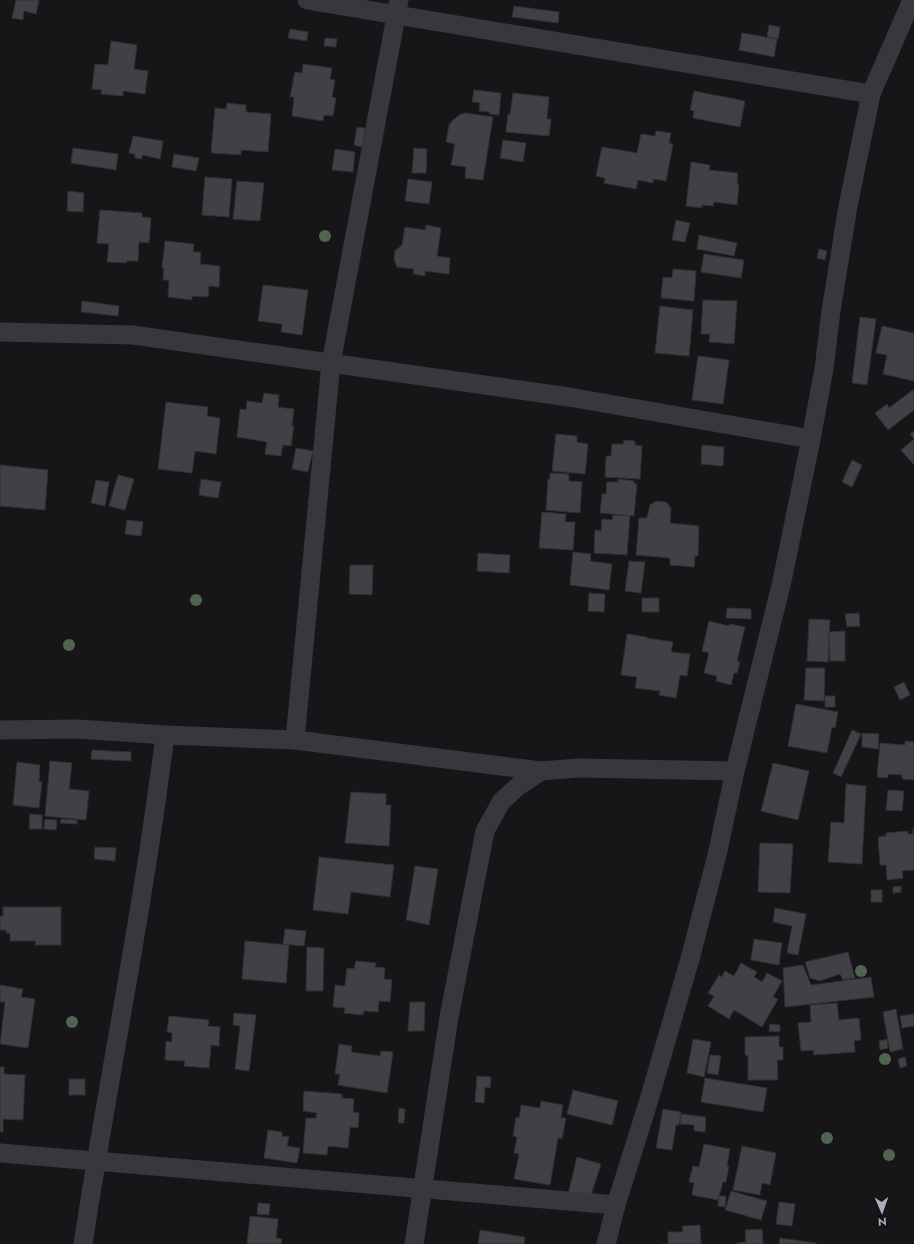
<svg xmlns="http://www.w3.org/2000/svg" width="914" height="1244" font-family="Jost,sans-serif">
<style>
.building{fill:#404145;stroke:#303034}
.lines{fill:none;stroke-linecap:round;stroke-linejoin:round}
.street{stroke:#37383d;stroke-width:19}
.tree{fill:#506452}
</style>
<rect width="100%" height="100%" fill="#161618"/>
<g class="building">
<polygon points="16,0 39,0 36,14 24,11 23,20 12,18"/>
<polygon points="514,6 559,12 558,23 512,17"/>
<polygon points="769,25 780,27 778,39 767,37"/>
<polygon points="290,29 308,32 307,41 288,38"/>
<polygon points="742,33 777,39 774,57 739,50"/>
<polygon points="325,38 337,39 336,47 324,46"/>
<polygon points="111,41 137,45 134,69 148,71 145,94 123,91 123,96 101,94 102,90 92,89 95,64 108,65"/>
<polygon points="303,64 332,68 330,79 335,80 332,97 336,98 333,116 324,115 323,121 292,116 294,97 290,97 295,72 302,73"/>
<polygon points="474,90 501,93 499,115 489,114 490,112 479,111 480,103 472,102"/>
<polygon points="694,91 745,101 740,127 693,118 694,111 690,110"/>
<polygon points="513,93 549,97 547,119 551,119 549,136 506,132 508,114 510,115"/>
<polygon points="227,103 246,105 246,112 271,114 268,152 241,150 241,155 211,153 215,108 226,109"/>
<polygon points="466,113 493,117 483,180 465,178 466,167 451,165 455,144 446,142 449,125 454,119 461,114"/>
<polygon points="357,127 365,128 362,147 354,145"/>
<polygon points="656,131 671,133 669,143 673,144 666,181 653,179 653,183 638,180 636,189 604,183 605,178 596,176 602,147 637,153 641,134 655,136"/>
<polygon points="133,136 163,141 160,159 142,155 142,159 135,158 135,154 129,153"/>
<polygon points="503,140 526,143 523,162 500,158"/>
<polygon points="73,148 118,154 116,170 71,163"/>
<polygon points="414,148 427,149 426,173 412,173"/>
<polygon points="335,149 355,152 353,172 332,170"/>
<polygon points="174,154 199,158 196,171 172,167"/>
<polygon points="691,162 710,165 709,170 738,173 737,184 739,184 737,205 714,202 713,206 702,205 702,208 686,206"/>
<polygon points="205,177 232,179 229,217 202,215"/>
<polygon points="408,179 432,182 429,204 405,201"/>
<polygon points="237,181 264,183 260,221 233,219"/>
<polygon points="68,191 84,193 83,212 67,211"/>
<polygon points="100,210 142,213 142,217 151,218 149,243 139,242 138,261 127,261 126,263 107,262 109,244 97,243"/>
<polygon points="676,220 690,223 685,242 672,240"/>
<polygon points="426,225 441,228 437,256 450,258 449,274 425,271 425,276 413,274 414,269 397,267 394,259 395,251 402,245 405,227 425,230"/>
<polygon points="699,235 737,243 734,256 697,249"/>
<polygon points="165,241 194,244 193,252 201,252 200,264 220,266 219,287 209,286 208,297 192,296 192,300 168,297 169,280 163,280 164,269 162,268"/>
<polygon points="819,249 827,251 825,260 817,258"/>
<polygon points="704,254 744,260 741,278 701,272"/>
<polygon points="673,269 696,271 694,301 661,298 663,277 672,278"/>
<polygon points="263,285 308,290 302,335 281,332 282,324 258,321"/>
<polygon points="703,300 737,301 734,344 709,342 710,334 701,334"/>
<polygon points="82,301 119,306 118,316 81,312"/>
<polygon points="660,306 693,310 689,356 655,353"/>
<polygon points="860,317 876,319 867,385 852,383"/>
<polygon points="882,326 914,333 914,381 883,374 887,355 876,353"/>
<polygon points="698,356 729,360 723,404 692,400"/>
<polygon points="914,389 914,410 888,430 875,413 887,404 889,408"/>
<polygon points="264,393 279,395 278,407 294,409 292,426 294,426 291,446 283,445 281,456 265,454 267,442 237,437 240,409 246,410 247,401 262,403"/>
<polygon points="166,402 208,407 207,416 220,418 216,454 195,451 192,473 158,469"/>
<polygon points="914,431 914,465 901,450 914,439 910,434"/>
<polygon points="556,434 577,436 577,442 588,444 585,474 552,471"/>
<polygon points="624,440 635,441 635,445 642,446 640,479 605,477 606,456 611,456 612,444 623,444"/>
<polygon points="702,445 724,447 723,466 701,464"/>
<polygon points="296,448 313,451 308,472 292,469"/>
<polygon points="852,460 862,465 852,487 842,482"/>
<polygon points="0,465 48,470 45,510 0,506"/>
<polygon points="550,473 569,474 569,481 582,482 580,513 546,510 548,479 550,479"/>
<polygon points="118,475 134,479 125,510 109,506"/>
<polygon points="201,479 221,482 218,498 199,495"/>
<polygon points="618,479 634,481 634,483 637,484 634,516 600,513 602,494 606,494 607,482 618,482"/>
<polygon points="96,480 109,482 105,506 91,503"/>
<polygon points="656,501 666,502 671,508 670,523 699,526 698,556 695,556 694,567 670,565 670,558 636,555 639,518 647,518 650,505"/>
<polygon points="542,512 566,514 565,522 575,522 573,550 539,548"/>
<polygon points="613,515 630,516 627,555 594,553 595,530 601,531 602,519 612,520"/>
<polygon points="127,520 143,522 141,536 125,534"/>
<polygon points="573,552 591,554 590,561 612,564 609,590 570,585"/>
<polygon points="478,553 510,555 509,573 477,571"/>
<polygon points="629,561 645,562 641,593 625,591"/>
<polygon points="350,565 373,565 372,595 349,594"/>
<polygon points="589,593 605,594 604,612 588,611"/>
<rect x="642" y="598" width="17" height="14"/>
<polygon points="727,608 751,609 751,619 726,618"/>
<polygon points="859,613 860,626 847,627 845,614"/>
<polygon points="809,619 830,620 828,662 807,661"/>
<polygon points="709,621 729,626 730,624 745,627 737,661 740,662 737,673 734,673 731,685 716,681 717,676 704,673 709,653 702,651"/>
<polygon points="845,631 845,661 830,661 829,632"/>
<polygon points="627,634 647,637 647,638 673,642 671,652 690,654 687,676 680,675 676,698 659,695 660,691 635,688 637,677 621,675"/>
<polygon points="806,668 825,668 824,701 804,700"/>
<polygon points="904,682 910,695 900,700 894,687"/>
<rect x="825" y="696" width="10" height="11"/>
<polygon points="796,704 838,712 835,728 832,727 827,753 788,746"/>
<polygon points="852,730 861,734 841,777 833,773"/>
<polygon points="862,733 879,734 878,749 862,747"/>
<polygon points="905,741 914,742 914,780 902,779 902,775 888,774 888,778 877,777 880,743 905,745"/>
<polygon points="92,750 131,752 131,761 91,759"/>
<polygon points="50,761 72,763 69,789 89,791 86,820 45,816"/>
<polygon points="17,762 40,765 39,782 42,782 39,808 13,805"/>
<polygon points="773,763 809,771 798,820 761,811"/>
<polygon points="846,784 866,786 862,864 828,862 831,822 844,823"/>
<polygon points="888,790 904,791 902,811 886,810"/>
<polygon points="351,792 386,794 386,805 391,805 389,846 345,843"/>
<polygon points="30,814 42,815 42,829 29,829"/>
<polygon points="45,819 57,820 56,830 44,829"/>
<polygon points="61,819 77,820 77,824 60,823"/>
<polygon points="913,828 914,828 914,870 902,871 903,878 887,880 886,865 880,865 878,837 886,836 886,833 908,831 908,834 913,834"/>
<polygon points="760,843 793,844 790,893 758,892"/>
<polygon points="95,847 116,848 115,861 94,859"/>
<polygon points="319,857 394,865 390,897 351,892 348,914 313,910"/>
<polygon points="415,866 438,869 429,925 406,920"/>
<polygon points="901,886 901,892 893,893 893,887"/>
<rect x="871" y="890" width="11" height="12"/>
<polygon points="3,907 61,907 61,945 35,945 36,941 10,941 10,933 6,933 6,930 0,930 0,916 3,916"/>
<polygon points="775,908 806,914 798,955 787,953 792,926 773,922"/>
<polygon points="285,929 306,931 304,946 283,944"/>
<polygon points="754,939 782,943 779,965 751,960"/>
<polygon points="245,941 289,945 286,983 242,979"/>
<polygon points="307,947 324,948 323,991 306,991"/>
<polygon points="848,952 855,978 843,980 840,974 820,981 810,978 805,962"/>
<polygon points="356,961 376,963 375,967 385,968 384,979 392,980 390,1002 379,1001 378,1012 364,1011 363,1015 344,1013 345,1008 333,1007 335,985 345,986 347,968 354,969"/>
<polygon points="741,963 757,972 754,977 762,982 767,973 782,981 773,997 778,999 762,1027 734,1010 729,1019 708,1006 714,996 708,993 719,975 722,977 725,971 734,976"/>
<polygon points="803,965 811,985 871,977 874,997 785,1007 783,968"/>
<polygon points="0,985 23,989 21,997 35,999 28,1048 0,1044 5,1002 0,1002"/>
<polygon points="410,1002 425,1002 424,1031 408,1031"/>
<polygon points="837,1003 839,1020 859,1018 861,1040 854,1041 855,1052 814,1055 813,1050 801,1051 798,1023 811,1022 810,1005"/>
<polygon points="896,1009 903,1049 890,1052 883,1012"/>
<polygon points="234,1013 256,1015 249,1071 235,1069 240,1026 233,1025"/>
<polygon points="914,1014 914,1026 902,1028 900,1016"/>
<polygon points="169,1016 209,1020 208,1026 220,1027 219,1046 211,1045 209,1068 184,1066 185,1061 165,1060 166,1041 172,1042 172,1033 167,1032"/>
<polygon points="770,1024 780,1025 780,1032 769,1031"/>
<polygon points="779,1036 779,1047 783,1047 783,1060 777,1060 778,1080 748,1080 748,1056 745,1055 745,1037"/>
<polygon points="693,1039 711,1042 704,1077 687,1073"/>
<polygon points="887,1039 888,1048 880,1050 879,1041"/>
<polygon points="339,1044 352,1046 351,1052 380,1056 381,1051 393,1052 387,1093 338,1085 340,1074 335,1074"/>
<polygon points="710,1055 721,1056 718,1075 707,1073"/>
<polygon points="905,1057 907,1066 900,1068 898,1059"/>
<polygon points="0,1067 4,1067 4,1074 25,1075 23,1120 3,1119 3,1132 0,1132"/>
<polygon points="477,1076 491,1077 490,1088 485,1087 484,1103 475,1102"/>
<polygon points="705,1078 767,1088 763,1112 701,1102"/>
<rect x="69" y="1079" width="16" height="16"/>
<polygon points="573,1090 618,1101 612,1125 567,1114"/>
<polygon points="304,1091 342,1094 342,1098 354,1099 353,1112 359,1113 358,1128 350,1127 348,1148 328,1146 327,1155 303,1153 306,1118 316,1118 317,1113 303,1111"/>
<polygon points="541,1101 563,1105 561,1118 566,1118 562,1139 558,1138 550,1185 514,1179 519,1154 514,1153 517,1137 513,1136 516,1117 519,1118 521,1105 540,1108"/>
<polygon points="399,1108 405,1109 404,1123 398,1123"/>
<polygon points="663,1109 681,1112 679,1125 676,1125 672,1150 656,1148"/>
<polygon points="681,1114 706,1117 705,1132 694,1131 694,1125 680,1124"/>
<polygon points="268,1130 282,1132 282,1136 289,1137 287,1146 300,1148 297,1163 264,1158"/>
<polygon points="704,1144 730,1149 727,1165 729,1166 726,1182 723,1182 718,1200 692,1195 694,1183 689,1182 693,1166 699,1167"/>
<polygon points="742,1146 776,1153 770,1185 762,1183 760,1195 733,1190"/>
<polygon points="577,1157 601,1164 590,1198 568,1195"/>
<polygon points="731,1191 767,1201 761,1220 725,1210"/>
<polygon points="719,1196 726,1196 725,1207 718,1206"/>
<polygon points="779,1202 795,1204 792,1226 776,1224"/>
<polygon points="258,1203 270,1204 269,1215 257,1214"/>
<polygon points="250,1216 278,1219 276,1238 282,1239 281,1244 247,1244"/>
<polygon points="700,1225 701,1244 662,1244 668,1244 668,1232 683,1232 682,1226"/>
<polygon points="762,1229 763,1244 737,1244 737,1243 746,1242 745,1230"/>
<polygon points="480,1230 525,1237 524,1244 478,1244"/>
<polygon points="780,1238 816,1243 816,1244 779,1244"/>
</g>
<g class="lines">
<g class="street">
<polyline points="307,0 871,94"/>
<polyline points="0,332 133,335 569,397 811,439"/>
<polyline points="0,730 78,729 165,735 295,740 541,771"/>
<polyline points="295,740 331,363 399,0"/>
<polyline points="0,1153 616,1205"/>
<path d="M83 1244C109 1074 144 905 165 735"/>
<polyline points="414,1244 449,1017 485,831 501,802 517,787 541,771 578,768 735,771 782,581 811,439 824,369 831,311 848,206 871,94 912,0"/>
<polyline points="606,1244 616,1205 648,1103 690,959 717,855 735,771"/>
</g>
</g>
<g class="tree">
<circle cx="325" cy="236" r="6"/>
<circle cx="196" cy="600" r="6"/>
<circle cx="69" cy="645" r="6"/>
<circle cx="861" cy="971" r="6"/>
<circle cx="72" cy="1022" r="6"/>
<circle cx="885" cy="1059" r="6"/>
<circle cx="827" cy="1138" r="6"/>
<circle cx="889" cy="1155" r="6"/>
</g>
<g transform="translate(882 1212) rotate(178)" stroke="#111113" stroke-width="3" paint-order="stroke">
<path d="M0-3L7 15L0 10L-7 15Z" fill="#a8adb8"/>
<text y="-6" font-size="11" font-weight="bold" text-anchor="middle" fill="#a8adb8">N</text>
</g>
</svg>
